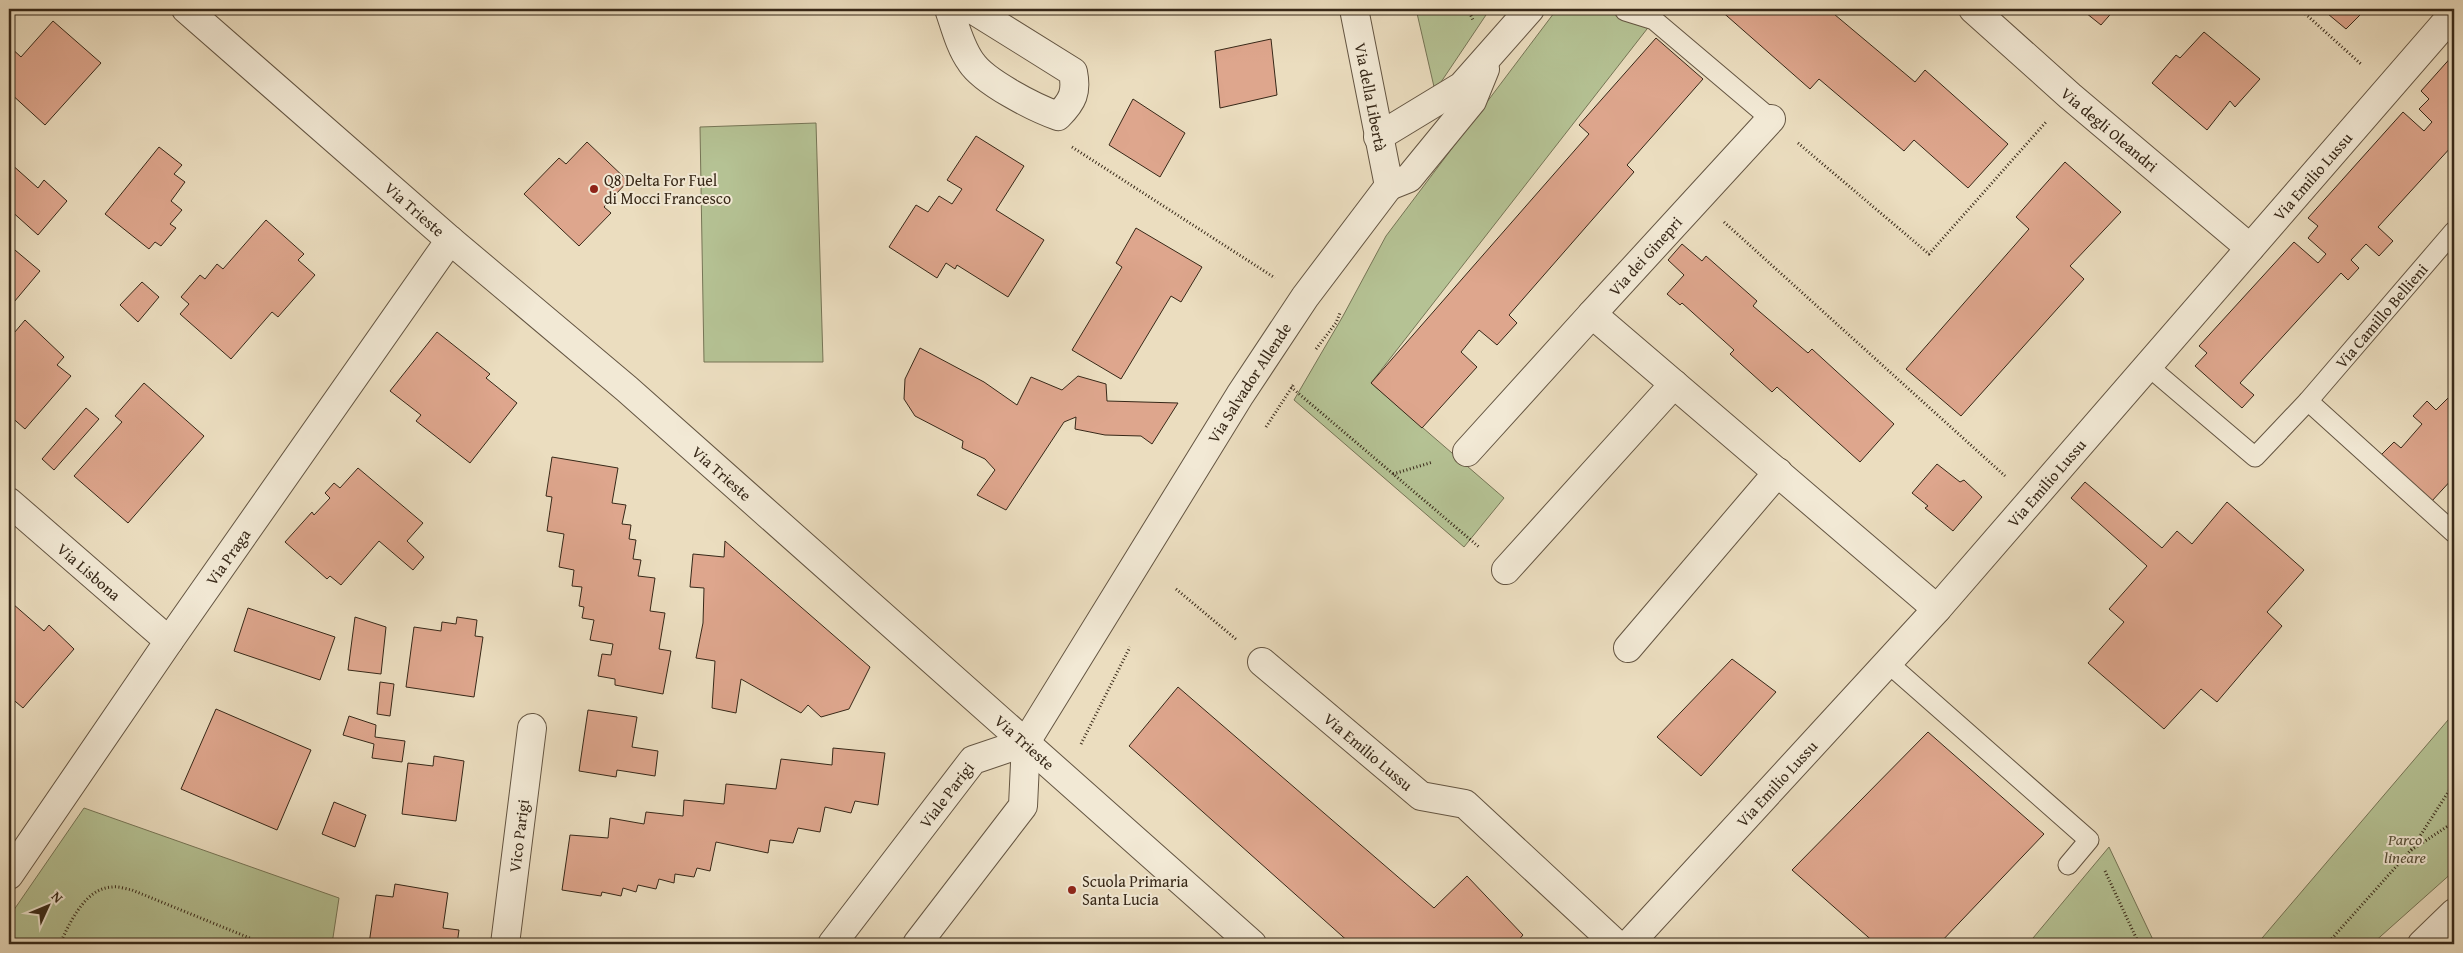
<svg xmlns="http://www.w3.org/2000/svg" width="2463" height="953" font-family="'Gentium Book Plus',serif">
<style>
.green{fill:#b5c294;stroke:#767556}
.building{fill:#dea68d;stroke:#372818}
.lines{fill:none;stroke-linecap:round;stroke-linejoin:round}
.service-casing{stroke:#645542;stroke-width:21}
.minor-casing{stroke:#645542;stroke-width:30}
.tertiary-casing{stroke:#645542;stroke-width:30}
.path{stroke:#372818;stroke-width:3;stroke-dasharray:1 2.5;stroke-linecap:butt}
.service{stroke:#f2e9d5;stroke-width:19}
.minor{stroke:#f2e9d5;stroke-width:28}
.tertiary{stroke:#f2e9d5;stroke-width:28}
.poi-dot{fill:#8f2418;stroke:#f2e9d5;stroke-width:2}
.labels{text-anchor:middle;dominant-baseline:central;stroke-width:4;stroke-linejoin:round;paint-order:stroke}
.street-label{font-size:16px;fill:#372818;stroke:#f2e9d5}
.poi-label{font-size:16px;fill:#372818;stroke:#f2e9d5;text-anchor:start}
.park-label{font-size:16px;font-style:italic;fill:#564e37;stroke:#f2e9d5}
</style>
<rect width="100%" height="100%" fill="#ebddbf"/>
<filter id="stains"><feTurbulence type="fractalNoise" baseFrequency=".004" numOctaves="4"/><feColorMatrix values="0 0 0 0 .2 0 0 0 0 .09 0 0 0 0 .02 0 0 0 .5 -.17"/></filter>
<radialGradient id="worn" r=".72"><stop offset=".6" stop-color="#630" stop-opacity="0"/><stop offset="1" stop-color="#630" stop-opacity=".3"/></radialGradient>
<g class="green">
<polygon points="1416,9 1490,9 1435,91"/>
<polygon points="1557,9 1627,9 1654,20 1371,383 1504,498 1464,547 1294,400 1343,316 1386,236"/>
<polygon points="816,123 823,362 704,362 700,127"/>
<polygon points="2454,713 2454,871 2372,944 2257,944"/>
<polygon points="84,808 339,898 332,944 9,944 9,917"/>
<polygon points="2109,847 2155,944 2028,944"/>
</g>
<g class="building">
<polygon points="1719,9 1828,9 1915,82 1925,70 2008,144 1968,188 1914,140 1904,151 1819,79 1810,89"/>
<polygon points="2081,9 2115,9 2101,25"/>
<polygon points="2322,9 2366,9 2346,29"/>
<polygon points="53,21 101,63 45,125 9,92 9,46 21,57"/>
<polygon points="2204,32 2260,79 2235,107 2230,101 2207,130 2152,83 2176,55 2180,58"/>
<polygon points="1656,38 1703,79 1627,165 1634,172 1509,315 1517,323 1497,345 1479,330 1461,352 1477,367 1422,428 1371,383 1589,134 1579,125"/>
<polygon points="1271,39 1277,95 1220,108 1215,51"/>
<polygon points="2454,54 2454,148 2452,146 2378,227 2393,241 2379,256 2366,244 2351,260 2359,268 2348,280 2341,273 2240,383 2254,395 2242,408 2195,366 2207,353 2199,346 2294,242 2318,263 2326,254 2308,238 2318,226 2308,218 2403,112 2424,131 2432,122 2419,109 2429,99 2421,91"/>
<polygon points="1133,99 1185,133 1160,177 1109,145"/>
<polygon points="976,136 1024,166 996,210 1044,240 1008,297 957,265 955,269 946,263 937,278 889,247 916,205 928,212 939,196 952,204 962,189 947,180"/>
<polygon points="587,142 628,181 604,207 611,213 579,246 524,194 559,158 566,164"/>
<polygon points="159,147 182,165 174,174 185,182 171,201 182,210 170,224 176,228 161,246 155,242 149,249 105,214"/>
<polygon points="2065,162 2121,212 2070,266 2084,279 1961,416 1906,369 2029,229 2016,217"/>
<polygon points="10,163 38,188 44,180 67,201 38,235 9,209"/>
<polygon points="266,220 304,254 298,260 315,275 278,317 272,312 231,359 180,314 189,304 181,297 200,275 205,279 217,264 223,269"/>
<polygon points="1136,228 1202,267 1181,302 1171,296 1121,379 1072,350 1122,267 1116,263"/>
<polygon points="1682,244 1702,261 1706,256 1757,301 1753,306 1808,353 1812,349 1894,424 1860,462 1777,387 1772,392 1730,354 1734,350 1682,303 1680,305 1667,294 1684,275 1668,260"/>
<polygon points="9,245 40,271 9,308"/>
<polygon points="142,282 159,297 138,322 120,305"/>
<polygon points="25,320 64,357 57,365 71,376 25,429 9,415 9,339"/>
<polygon points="437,332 490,374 486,378 517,403 470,463 416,421 421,415 390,391"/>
<polygon points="920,348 984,382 1017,405 1031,377 1062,390 1078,376 1106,384 1107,401 1178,403 1152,444 1141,436 1105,435 1075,429 1076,417 1064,422 1006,510 977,495 995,470 985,459 962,448 963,441 915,416 904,399 905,379"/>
<polygon points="144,383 204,436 128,523 74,476 122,422 115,416"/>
<polygon points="2452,394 2454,396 2454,477 2431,502 2379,457 2394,442 2401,448 2422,424 2413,416 2427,401 2436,410"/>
<polygon points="86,408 99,419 54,470 42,459"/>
<polygon points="552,457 618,468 612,503 626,505 622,524 631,525 629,539 636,540 633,559 641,560 638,576 655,578 650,611 665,613 659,649 671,651 663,694 615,685 615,679 598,676 602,654 611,655 613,644 590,640 594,620 582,618 584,607 579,606 582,587 572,586 574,570 559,567 564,534 547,531 552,497 546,496"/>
<polygon points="1937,464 1960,482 1964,480 1982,497 1953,531 1925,508 1928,506 1912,493"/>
<polygon points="358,468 423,523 407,541 424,557 413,570 379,541 341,585 330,576 327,579 285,542 312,512 314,515 330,498 325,493 334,483 340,488"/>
<polygon points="2085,482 2162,548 2177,531 2192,544 2227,502 2304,570 2267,612 2282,626 2217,702 2201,689 2164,729 2088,663 2124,622 2109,609 2147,566 2071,498"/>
<polygon points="725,541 870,667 849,709 821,717 808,705 801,713 741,679 736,713 712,708 715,661 696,658 703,623 704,588 690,587 693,554 724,557"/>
<polygon points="13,604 44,631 49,625 74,649 23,708 9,696 9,609"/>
<polygon points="248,608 335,637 320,680 234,651"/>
<polygon points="355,617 386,627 381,674 348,670"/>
<polygon points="457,617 477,620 475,636 483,637 474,697 406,687 414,627 441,631 442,622 456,624"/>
<polygon points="1732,659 1776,692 1701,776 1657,737"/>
<polygon points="380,682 394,684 390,716 377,714"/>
<polygon points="1178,687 1434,908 1467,876 1523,935 1515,944 1351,944 1129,746"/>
<polygon points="216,709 311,750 277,830 181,789"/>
<polygon points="588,710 637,717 632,747 658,751 655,776 617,770 616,777 579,771"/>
<polygon points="349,716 376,725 375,737 405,741 402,762 372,758 374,744 343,735"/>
<polygon points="1928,732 2044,834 1939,944 1876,944 1792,870"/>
<polygon points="833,748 885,753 878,805 855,801 851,813 825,807 820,832 798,828 793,843 770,840 768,853 716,842 710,871 697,868 694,877 675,874 674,883 659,879 656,889 638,885 636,892 623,888 621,896 602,892 601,896 562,890 570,835 608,838 610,818 644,824 646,812 683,816 684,800 724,804 726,784 776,789 781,759 832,765"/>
<polygon points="434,756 464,761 456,821 402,814 408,763 433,766"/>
<polygon points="334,802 366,815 355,847 322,834"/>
<polygon points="395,884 448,893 443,928 459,930 457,944 369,944 376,895 393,897"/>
</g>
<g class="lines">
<g class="service-casing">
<g id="service">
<polyline points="1625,11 1654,20 1771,119"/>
<path id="s1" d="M2148 366 2255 457 2308 401 2454 231"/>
<polyline points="2308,401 2454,533"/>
<polyline points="1888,663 2089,840 2068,865"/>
</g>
</g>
<g class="minor-casing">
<g id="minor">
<path d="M949 9C955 26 960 47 971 62 984 82 1035 108 1058 116 1073 101 1077 92 1073 72L972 9"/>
<path id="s2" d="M1973 9 2070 96 2250 248"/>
<polyline points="1771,119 1592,314 1937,609"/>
<polyline points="1378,137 1462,86 1530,9"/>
<polyline points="1389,186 1409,178 1472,101 1485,69"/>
<polyline points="1467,452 1592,314"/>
<path id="s3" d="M9 502 169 641"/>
<polyline points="1506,570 1674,384"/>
<polyline points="1628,648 1778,472"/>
<path id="s4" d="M1262 662 1421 796 1465 804 1616 944"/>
<path id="s5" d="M9 875 169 641 450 240"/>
<path id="s6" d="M505 944 532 728"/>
<path id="s7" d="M1629 944 1937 609 2454 13"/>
<polyline points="2422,944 2454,913"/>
</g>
</g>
<g class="tertiary-casing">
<g id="tertiary">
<path id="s8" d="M186 9 450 240 627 389 1252 944"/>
<path id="s9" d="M832 944 973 760 1026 742"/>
<path id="s10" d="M917 944 1023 806 1026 742 1240 395 1305 297 1389 186 1354 9"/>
</g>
</g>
<g class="path">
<polyline points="1468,9 1473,20"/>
<polyline points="2300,9 2362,65"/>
<polyline points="1798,143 1929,254 2046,122"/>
<polyline points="1072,147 1275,278"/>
<polyline points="1724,222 2005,476"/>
<polyline points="1316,349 1336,323 1340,313"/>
<polyline points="1291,387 1479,547"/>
<polyline points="1266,427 1294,384"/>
<polyline points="1393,474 1433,462"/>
<polyline points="1176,589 1237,640"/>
<polyline points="1081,744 1130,647"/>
<polyline points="2411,850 2454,783"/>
<polyline points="2105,871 2139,944"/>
<path d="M60 944C69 924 85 888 112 887 118 886 126 889 132 890L252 939 254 944"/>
<polyline points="2327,944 2410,851 2454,822"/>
</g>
<use href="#service" class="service"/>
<use href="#minor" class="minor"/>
<use href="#tertiary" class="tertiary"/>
</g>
<g class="poi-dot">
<circle cx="594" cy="189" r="5"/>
<circle cx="1072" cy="890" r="5"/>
</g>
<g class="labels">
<g class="street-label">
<text transform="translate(1371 97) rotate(79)">Via della Libertà</text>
<text stroke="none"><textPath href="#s2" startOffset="182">Via degli Oleandri</textPath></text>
<text stroke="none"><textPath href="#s7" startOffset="1028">Via Emilio Lussu</textPath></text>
<text stroke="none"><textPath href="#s8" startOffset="304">Via Trieste</textPath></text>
<text transform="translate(1645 256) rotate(-48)">Via dei Ginepri</text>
<text stroke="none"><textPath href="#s1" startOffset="330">Via Camillo Bellieni</textPath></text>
<text stroke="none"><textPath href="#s10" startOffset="661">Via Salvador Allende</textPath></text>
<text stroke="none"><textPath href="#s8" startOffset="709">Via Trieste</textPath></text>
<text stroke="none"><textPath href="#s7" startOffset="622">Via Emilio Lussu</textPath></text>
<text stroke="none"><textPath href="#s5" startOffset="386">Via Praga</textPath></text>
<text stroke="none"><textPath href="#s3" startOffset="106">Via Lisbona</textPath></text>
<text stroke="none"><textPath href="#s8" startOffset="1114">Via Trieste</textPath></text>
<text stroke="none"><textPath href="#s4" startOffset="139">Via Emilio Lussu</textPath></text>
<text stroke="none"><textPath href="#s7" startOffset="218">Via Emilio Lussu</textPath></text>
<text stroke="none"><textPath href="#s9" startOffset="188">Viale Parigi</textPath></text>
<text stroke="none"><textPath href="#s6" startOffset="109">Vico Parigi</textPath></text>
</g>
<g class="poi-label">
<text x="604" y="180">Q8 Delta For Fuel<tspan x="604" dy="18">di Mocci Francesco</tspan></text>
<text x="1082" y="881">Scuola Primaria<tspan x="1082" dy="18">Santa Lucia</tspan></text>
</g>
<g class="park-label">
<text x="2405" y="839">Parco<tspan x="2405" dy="18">lineare</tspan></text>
</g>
</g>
<rect width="2463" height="953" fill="none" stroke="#ebddbf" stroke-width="30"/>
<rect x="10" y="10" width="2443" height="933" fill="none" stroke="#372818" stroke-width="2.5"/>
<rect x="15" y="15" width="2433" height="923" fill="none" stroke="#372818"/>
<g transform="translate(48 906) rotate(46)" stroke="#f2e9d5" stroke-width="4" paint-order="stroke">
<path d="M0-4L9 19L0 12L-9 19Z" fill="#372818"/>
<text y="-8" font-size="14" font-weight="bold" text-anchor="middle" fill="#372818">N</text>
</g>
<rect width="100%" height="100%" filter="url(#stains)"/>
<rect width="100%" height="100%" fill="url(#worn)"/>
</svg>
